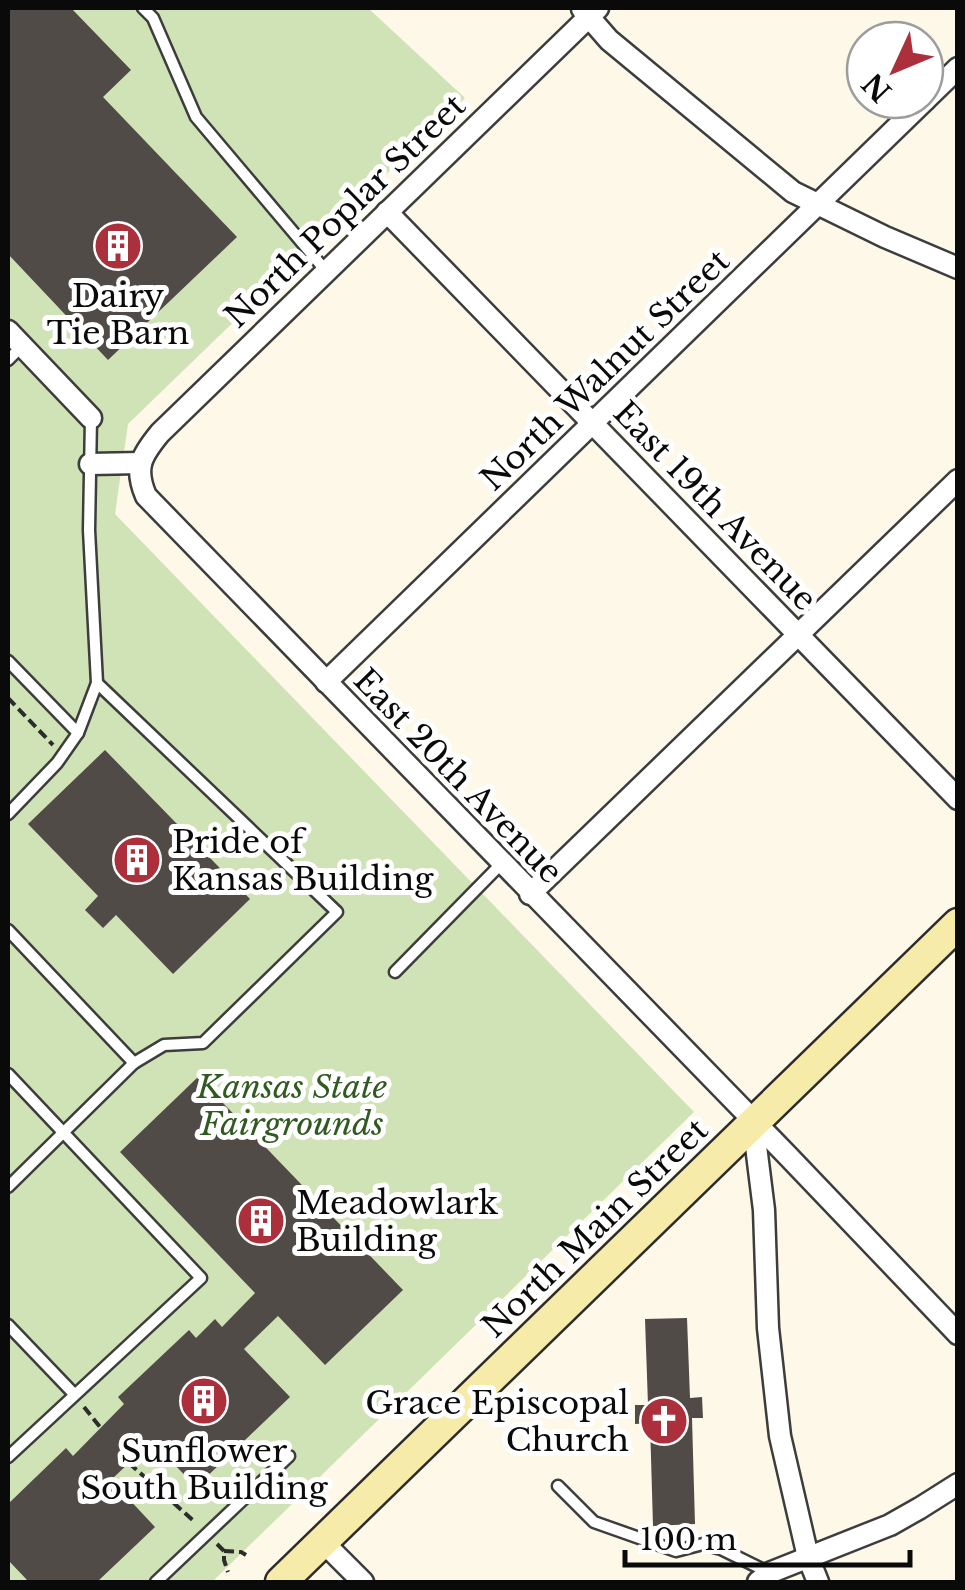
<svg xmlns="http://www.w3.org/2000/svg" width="965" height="1590" font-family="'Libre Baskerville',serif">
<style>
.grass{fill:#d0e3b6}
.building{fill:#514b47}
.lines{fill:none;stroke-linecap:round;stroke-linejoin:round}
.service-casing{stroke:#3d3d3d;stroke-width:15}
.minor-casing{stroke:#3d3d3d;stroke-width:25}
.secondary-casing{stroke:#2c2c2c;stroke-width:35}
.path{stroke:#2c2c2c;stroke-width:4;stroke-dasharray:10 5;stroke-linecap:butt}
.service{stroke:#fff;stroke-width:10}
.minor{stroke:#fff;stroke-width:20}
.secondary{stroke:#f7eba9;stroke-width:30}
.labels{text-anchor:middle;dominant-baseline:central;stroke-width:10;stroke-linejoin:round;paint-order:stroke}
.street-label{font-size:32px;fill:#0a0a0a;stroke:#fff}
.poi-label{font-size:32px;fill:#0a0a0a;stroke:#fff}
.park-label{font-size:32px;font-style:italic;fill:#305a21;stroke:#fff}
</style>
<rect width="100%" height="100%" fill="#fdf8e8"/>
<polygon class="grass" points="8,8 368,8 465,98 128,424 115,514 694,1112 212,1582 8,1582"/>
<g class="building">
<polygon points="8,8 71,8 131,70 103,97 237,237 108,360 8,254"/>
<polygon points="105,750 250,899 173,974 116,915 103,928 85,910 98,896 28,824"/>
<polygon points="198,1077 403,1290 325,1365 278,1316 244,1349 290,1397 196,1487 152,1441 111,1480 155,1527 97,1582 29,1582 8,1560 8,1504 66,1448 73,1456 124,1404 118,1397 189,1330 196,1338 215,1319 222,1327 255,1293 120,1152"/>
<polygon points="687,1318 690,1398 702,1397 703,1418 692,1418 695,1524 653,1526 650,1423 635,1424 635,1405 648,1405 645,1319"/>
</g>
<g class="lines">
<g class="service-casing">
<g id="service">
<polyline points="143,8 153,18 196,117 326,271"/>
<polyline points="8,360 22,346"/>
<polyline points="8,661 78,733"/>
<polyline points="8,814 57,763 78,733 97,683 89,530 91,418"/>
<polyline points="8,930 134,1063"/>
<polyline points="395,972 502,863"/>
<polyline points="8,1074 201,1278 8,1457"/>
<polyline points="8,1187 134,1063 164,1045 203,1043 337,912 97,683"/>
<polyline points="8,1325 74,1394"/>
<polyline points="558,1486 594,1522 676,1551 703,1544 721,1549 768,1572"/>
<polyline points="156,1582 289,1456"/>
</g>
</g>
<g class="minor-casing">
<g id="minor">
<path d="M598 8 160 433C141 456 134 468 146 496L787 1155 958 1334"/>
<polyline points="582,9 609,40 793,192 885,237 958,268"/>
<polyline points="925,100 958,68"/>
<polyline points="387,212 958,799"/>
<polyline points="8,331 91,418"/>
<polyline points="90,464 141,463"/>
<polyline points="326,682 925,100"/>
<polyline points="530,894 958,480"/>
<polyline points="753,1122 764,1210 768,1328 780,1436 808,1557 818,1582"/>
<polyline points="323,1542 363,1582"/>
<polyline points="758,1582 769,1573 890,1525 920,1508 958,1484"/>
</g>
</g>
<g class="secondary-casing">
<polyline id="secondary" points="281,1582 958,924"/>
</g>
<g class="path">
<polyline points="8,698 53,745"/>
<polyline points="84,1407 100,1427"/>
<polyline points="129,1463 196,1523"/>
<polyline points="217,1544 224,1551 224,1560 228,1572"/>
<polyline points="224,1551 241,1552 246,1555"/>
<polyline points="27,1582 28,1581"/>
</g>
<use href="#service" class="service"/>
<use href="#minor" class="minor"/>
<use href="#secondary" class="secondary"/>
</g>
<defs>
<g id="building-disc" transform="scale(2.5)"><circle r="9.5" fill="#ab303c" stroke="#fff"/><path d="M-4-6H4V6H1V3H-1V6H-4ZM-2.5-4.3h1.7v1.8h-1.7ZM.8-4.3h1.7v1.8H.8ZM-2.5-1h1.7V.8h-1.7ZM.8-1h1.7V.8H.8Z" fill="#fff"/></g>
<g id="church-disc" transform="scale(2.5)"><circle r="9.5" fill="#ab303c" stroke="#fff"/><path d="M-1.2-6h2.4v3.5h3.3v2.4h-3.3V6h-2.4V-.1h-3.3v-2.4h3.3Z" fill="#fff"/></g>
</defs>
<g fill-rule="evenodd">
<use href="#building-disc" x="118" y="246"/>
<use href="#building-disc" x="137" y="860"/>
<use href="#building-disc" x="261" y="1221"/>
<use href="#building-disc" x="204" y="1401"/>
<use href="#church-disc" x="664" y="1421"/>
</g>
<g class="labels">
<g class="street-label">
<text transform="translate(345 211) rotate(-44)">North Poplar Street</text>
<text transform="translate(605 370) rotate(-44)">North Walnut Street</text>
<text transform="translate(715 506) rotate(46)">East 19th Avenue</text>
<text transform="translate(458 776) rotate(46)">East 20th Avenue</text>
<text transform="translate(595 1228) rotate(-44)">North Main Street</text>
</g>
<g class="poi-label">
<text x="118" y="296">Dairy<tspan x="118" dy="37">Tie Barn</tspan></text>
<text x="172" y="842" text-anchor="start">Pride of<tspan x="172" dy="37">Kansas Building</tspan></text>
<text x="296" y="1203" text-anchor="start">Meadowlark<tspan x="296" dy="37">Building</tspan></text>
<text x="629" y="1403" text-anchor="end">Grace Episcopal<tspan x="629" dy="37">Church</tspan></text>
<text x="204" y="1451">Sunflower<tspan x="204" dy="37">South Building</tspan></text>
</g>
<g class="park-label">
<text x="292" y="1087">Kansas State<tspan x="292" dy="37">Fairgrounds</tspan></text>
</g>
</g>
<rect width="965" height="1590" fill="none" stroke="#0a0a0a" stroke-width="20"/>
<g transform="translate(895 70) rotate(226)"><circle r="48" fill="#ffffff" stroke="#9d9d9d" stroke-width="2.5"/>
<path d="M0-8L18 38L0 25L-18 38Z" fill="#ab303c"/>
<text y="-15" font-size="28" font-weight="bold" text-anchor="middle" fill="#0a0a0a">N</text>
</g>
<path d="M625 1550v15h285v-15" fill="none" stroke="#0a0a0a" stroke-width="5"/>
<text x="640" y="1550" font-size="30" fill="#0a0a0a" stroke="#ffffff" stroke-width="8" paint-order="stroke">100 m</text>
</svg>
